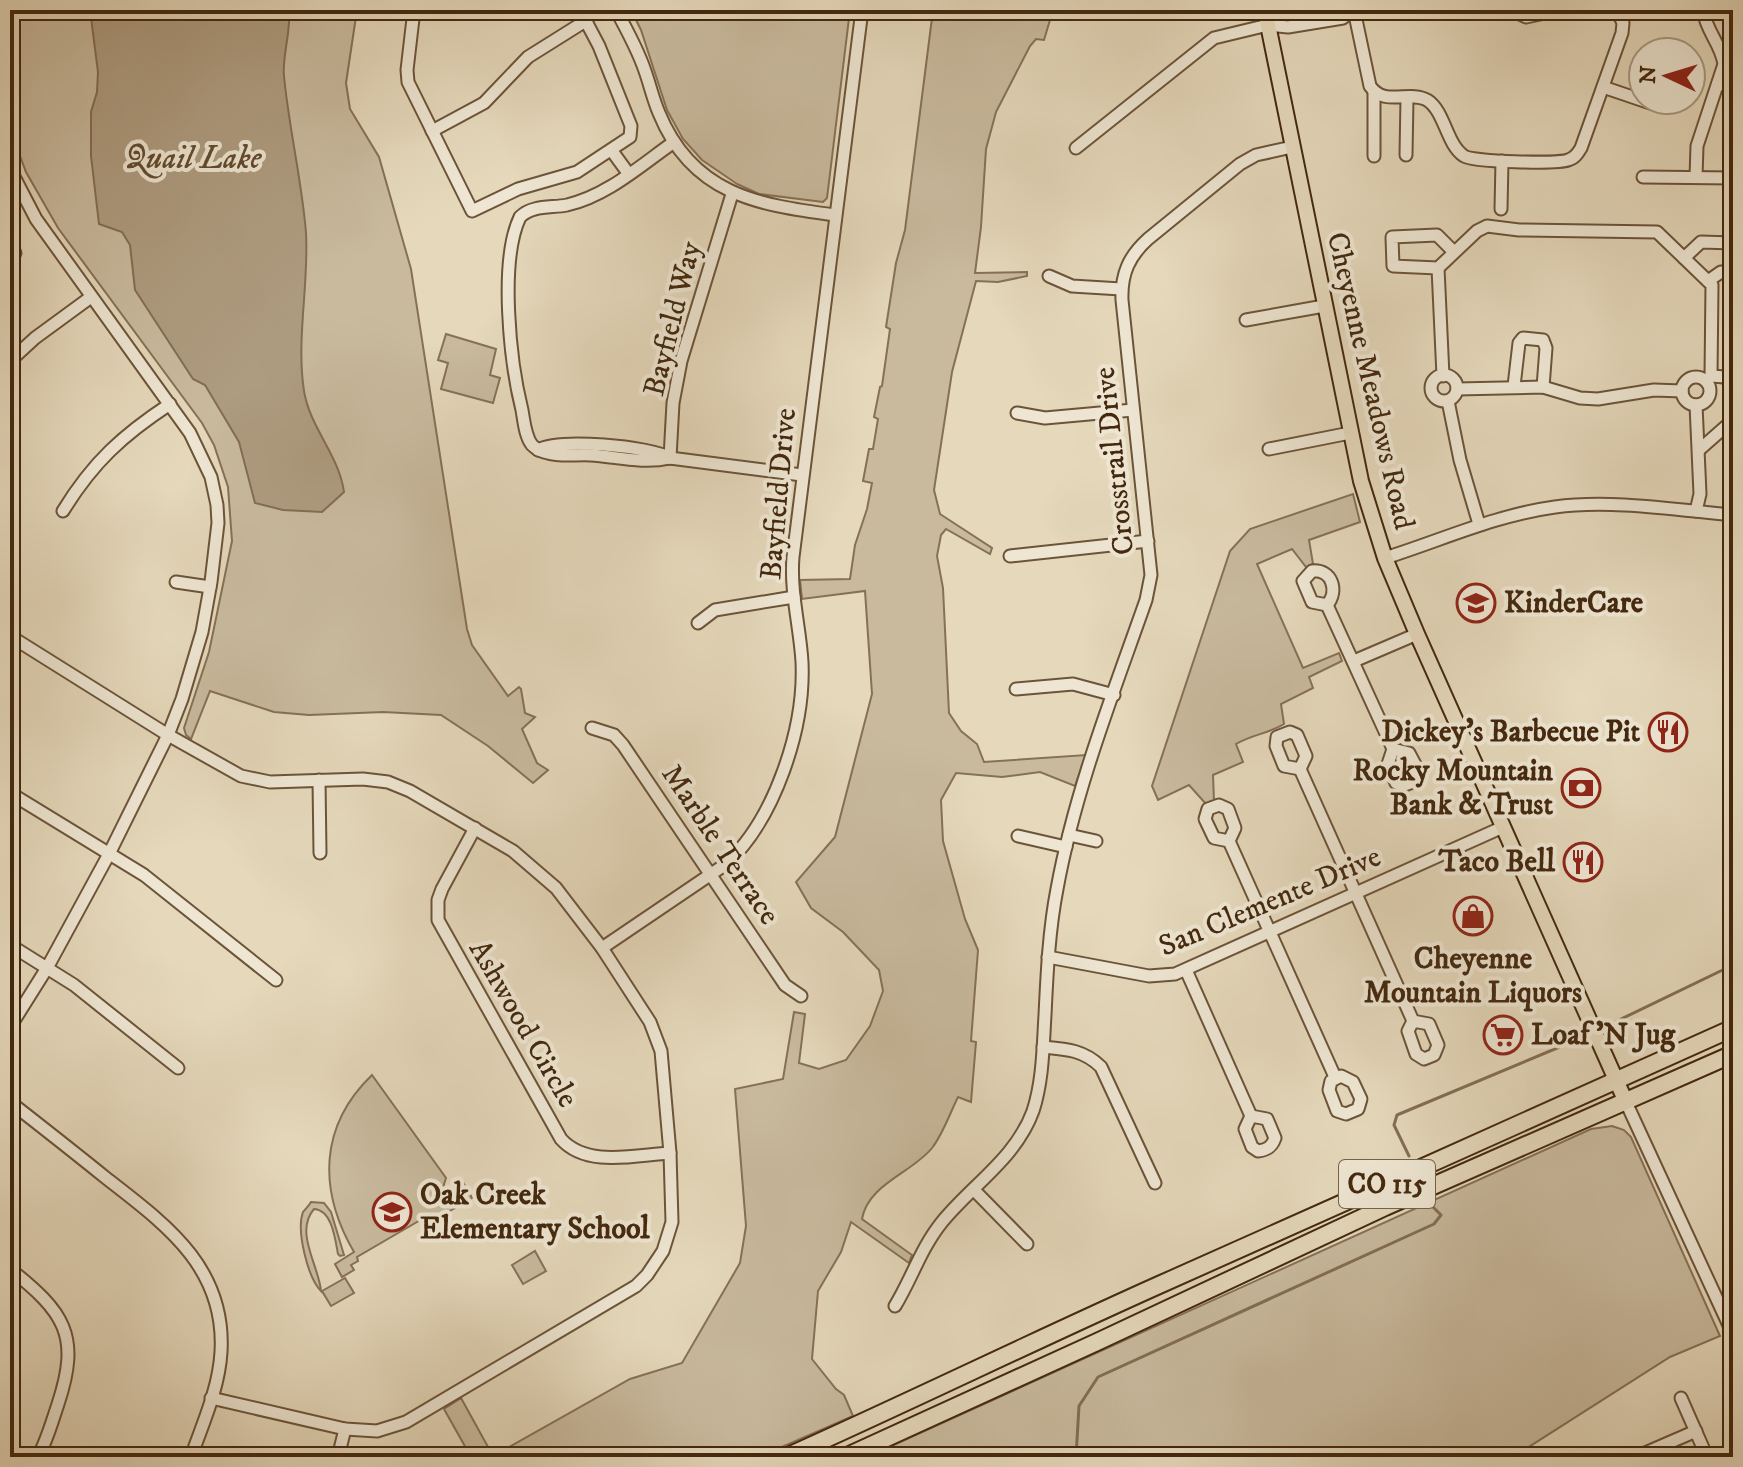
<svg xmlns="http://www.w3.org/2000/svg" width="1743" height="1467" font-family="'IM FELL DW Pica',serif">
<style>
.green{fill:#c9ba9e;stroke:#867156;stroke-width:2}
.water{fill:#ae9c80;stroke:#836e52;stroke-width:2}
.lines{fill:none;stroke-linecap:round;stroke-linejoin:round}
.stream{stroke:#836e52;stroke-width:3}
.minor-casing{stroke:#6c5439;stroke-width:15}
.major-casing{stroke:#43280e;stroke-width:18}
.highway-casing{stroke:#43280e;stroke-width:20}
.minor{stroke:#eee6d3;stroke-width:11}
.major{stroke:#e5d8bb;stroke-width:14}
.highway{stroke:#e5d8bb;stroke-width:16}
.labels{text-anchor:middle;dominant-baseline:central;stroke-width:8;stroke-linejoin:round;paint-order:stroke}
.shield{fill:#eee6d3;stroke:#766149;stroke-width:2}
.shield-label{font-size:28px;font-weight:bold;fill:#43280e}
.street-label{font-size:30px;fill:#43280e;stroke:#eee6d3}
.poi-label{font-size:30px;font-weight:bold;fill:#43280e;stroke:#eee6d3;text-anchor:start}
.water-label{font-size:32px;font-style:italic;fill:#634b30;stroke:#eee6d3}
</style>
<rect width="100%" height="100%" fill="#e5d8bb"/>
<filter id="stains"><feTurbulence type="fractalNoise" baseFrequency=".0025" numOctaves="4"/><feColorMatrix values="0 0 0 0 .2 0 0 0 0 .09 0 0 0 0 .02 0 0 0 .5 -.17"/></filter>
<radialGradient id="worn" r=".72"><stop offset=".6" stop-color="#630" stop-opacity="0"/><stop offset="1" stop-color="#630" stop-opacity=".3"/></radialGradient>
<g class="green">
<polygon points="10,10 357,10 346,83 350,109 379,157 411,269 467,629 472,645 508,696 519,687 521,689 525,713 535,717 522,729 537,763 548,770 533,783 488,746 441,715 383,712 309,715 274,712 210,691 191,739 186,735 184,728 209,652 232,541 228,487 214,445 202,423 58,228 26,172 10,129"/>
<polygon points="631,10 850,10 827,198 823,202 759,194 737,184 702,160 683,139 667,110 641,30"/>
<path d="M933 10H1053L1044 40 1036 39 1030 46 996 112 986 149 981 227 975 273 1027 272V276L998 282 976 281 952 372 934 490 940 514 992 548 990 554 946 529 941 535 937 556 943 588 949 713 961 731 977 744 984 762 1086 755 1075 786 1040 772 1002 777 956 773 941 800 943 841 965 919 978 950 971 1041 976 1042 971 1102 958 1097C950 1113 943 1134 932 1148 912 1173 868 1184 862 1219L912 1255 909 1263 851 1222 841 1252 818 1291 812 1359 836 1389 844 1395 853 1416 759 1457H471L444 1409 461 1398 493 1456 630 1379 682 1363 740 1263 746 1226 735 1089 783 1079 794 1012 805 1014 799 1063 819 1069 846 1060 870 1026 883 991 879 970 843 932 811 908 796 882 835 837 872 694 865 591 802 599 800 580 850 579 855 545 867 509 872 483 863 481 869 449H873L878 419 874 417 880 387 882 386 890 329 886 327 896 263 905 230Z"/>
<polygon points="446,334 496,349 490,375 500,378 493,403 441,389 448,363 438,360"/>
<path d="M1353 494 1360 522 1309 540 1313 564 1306 567 1292 549 1257 564 1303 668 1339 653 1342 661 1309 677 1313 688 1281 704 1284 724C1268 734 1253 734 1236 744L1243 762 1213 775 1214 801 1206 804 1189 785 1158 800 1152 786 1230 551 1250 529Z"/>
<path d="M372 1075 446 1178 441 1194 463 1182 472 1198 438 1218 429 1215 357 1257 358 1261 351 1265 354 1270 342 1277 335 1264 354 1252C318 1190 319 1126 372 1075Z"/>
<polygon points="1612,1126 1624,1130 1631,1137 1720,1336 1670,1357 1513,1457 867,1457 1591,1129"/>
<path d="M311 1202 324 1203 331 1212 344 1255 340 1256 338 1254C335 1238 332 1210 314 1209 294 1232 319 1266 321 1291 308 1278 296 1231 303 1212 304 1211 310 1204 311 1202Z"/>
<polygon points="535,1251 546,1271 523,1284 512,1265"/>
<polygon points="345,1278 354,1293 331,1306 322,1291"/>
</g>
<path class="water" d="M90 10H289C291 33 282 55 284 76 289 129 302 181 306 233 309 285 296 339 304 391 310 428 339 455 344 492L322 512 283 510 255 503 239 442 205 385 193 379 135 290 130 245 122 232 99 224 91 156V112L97 92 98 72Z"/>
<g class="lines">
<g class="stream">
<polyline points="1617,1021 1733,965"/>
<polyline points="1409,1156 1394,1125 1397,1115 1574,1041"/>
<polyline points="1076,1457 1079,1406 1098,1377 1434,1224 1441,1215 1430,1204"/>
</g>
<g class="minor-casing">
<g id="minor">
<polyline points="414,10 407,70 408,82 472,211 518,189 577,172 630,137 631,126 599,46 580,10"/>
<path d="M616 10C627 30 638 50 645 71 650 85 653 99 659 113 692 194 757 205 835 215"/>
<path d="M1354 10 1370 86C1384 107 1409 90 1427 100 1445 111 1446 144 1464 156 1472 162 1558 164 1568 160 1575 158 1578 153 1581 148L1622 33 1623 23 1617 10"/>
<polyline points="1511,10 1526,17 1559,10"/>
<polyline points="1269,24 1286,14 1306,10"/>
<polyline points="1718,83 1733,89"/>
<polyline points="1603,87 1650,103"/>
<polyline points="432,131 484,103 528,57 587,20"/>
<path d="M674 142C641 165 607 196 567 205 551 208 532 205 520 217 499 261 510 362 522 410 524 421 525 436 532 445 536 449 543 452 548 453 561 457 577 454 591 455 617 457 644 464 670 458L802 475"/>
<polyline points="1076,148 1214,38 1268,25 1288,27 1343,18 1352,10"/>
<polyline points="612,151 628,173"/>
<polyline points="1406,155 1407,98"/>
<polyline points="1374,156 1374,93"/>
<polyline points="10,169 36,219 190,433 211,477 217,505 218,523 211,582 202,632 182,699 168,735 109,854 47,968 10,1027"/>
<polyline points="1643,177 1733,178"/>
<path d="M1696 177 1697 146 1724 64C1721 44 1706 31 1703 10"/>
<polyline points="1501,209 1502,161"/>
<polyline points="1454,252 1437,235 1392,237 1393,266 1438,268 1477,231 1487,226 1519,230 1657,232 1712,285 1711,376 1706,381"/>
<polyline points="10,257 15,253"/>
<polyline points="1684,258 1701,242 1733,243"/>
<polyline points="1438,268 1443,376"/>
<polyline points="1049,276 1072,286 1121,289"/>
<polyline points="1708,281 1721,272 1733,273"/>
<polyline points="1246,320 1324,306"/>
<polyline points="10,361 35,338 91,297"/>
<circle cx="1444" cy="388" r="13"/>
<polyline points="1711,376 1725,377 1733,387"/>
<circle cx="1696" cy="391" r="14"/>
<polyline points="1514,386 1519,343 1523,338 1543,340 1546,348 1543,387"/>
<polyline points="1457,389 1543,387 1580,398 1598,399 1654,390 1682,391"/>
<polyline points="1448,401 1460,460 1479,524"/>
<polyline points="1017,413 1045,418 1133,410"/>
<polyline points="1269,449 1350,433"/>
<path d="M538 450C559 438 649 446 670 458"/>
<polyline points="1699,450 1733,420"/>
<polyline points="670,458 673,403 681,361 732,194"/>
<path d="M63 511C93 462 123 435 170 404"/>
<polyline points="1696,511 1700,494 1696,405"/>
<polyline points="1010,556 1148,541"/>
<path d="M1385 558C1442 540 1496 515 1555 507 1609 499 1678 510 1733 515"/>
<path d="M1312 571C1332 569 1339 591 1327 605L1312 602 1303 581Z"/>
<polyline points="176,582 210,587"/>
<path d="M1327 605 1393 749 1388 764 1396 783C1405 788 1417 782 1419 772L1409 753 1393 749"/>
<polyline points="698,623 715,610 794,597"/>
<polyline points="10,636 168,735 241,776 270,782 363,779 388,782 410,791 513,851 556,888 602,948 650,1022 661,1051 670,1153 672,1222 663,1251 647,1275 636,1286 406,1422 377,1431 345,1429 211,1398"/>
<polyline points="1354,661 1417,634"/>
<polyline points="1016,689 1073,684 1114,695"/>
<polyline points="592,728 614,735 623,745 785,985 801,996"/>
<polygon points="1290,732 1297,735 1306,756 1300,769 1284,766 1276,746 1277,737"/>
<polyline points="1300,769 1413,1021 1408,1031 1416,1054 1424,1059 1434,1055 1438,1045 1429,1024 1413,1021"/>
<polyline points="319,780 320,853"/>
<polyline points="10,793 144,875 276,980"/>
<polygon points="1219,805 1228,809 1235,828 1229,841 1214,838 1205,819 1208,809"/>
<path d="M475 828 442 889 438 900V920L561 1139C587 1168 635 1155 670 1153"/>
<polyline points="1069,835 1096,841"/>
<polyline points="1018,836 1066,847"/>
<polyline points="1229,841 1335,1077"/>
<polyline points="10,945 74,985 178,1068"/>
<path d="M602 948 726 864C775 819 805 728 802 662 800 627 790 592 793 557L862 10"/>
<polyline points="1048,957 1149,976 1175,974 1503,827"/>
<polyline points="1186,970 1251,1116"/>
<path d="M1043 1047C1066 1049 1084 1050 1101 1067L1155 1183"/>
<polygon points="1341,1076 1353,1082 1361,1099 1358,1109 1346,1114 1337,1111 1329,1090 1331,1081"/>
<polyline points="1625,1100 1733,1334"/>
<path d="M10 1102C42 1127 74 1152 106 1178 165 1224 226 1267 221 1352 219 1388 203 1423 191 1457"/>
<path d="M1251 1116 1267 1119 1275 1138C1272 1147 1267 1150 1258 1151L1252 1147 1245 1129Z"/>
<polyline points="974,1190 1027,1244"/>
<path d="M10 1269C64 1312 81 1335 58 1404 52 1422 47 1440 38 1457"/>
<path d="M895 1306C912 1278 921 1248 942 1222 972 1185 1016 1158 1033 1111 1043 1080 1043 1047 1045 1015 1047 973 1049 930 1057 889 1075 790 1113 694 1146 600L1151 575 1122 300C1121 274 1129 256 1148 239L1240 164 1256 155 1292 147"/>
<polyline points="1681,1398 1707,1457"/>
<polyline points="338,1457 345,1429"/>
<polyline points="1636,1457 1696,1431"/>
</g>
</g>
<g class="major-casing">
<polyline id="major" points="1265,10 1361,481 1385,558 1417,634 1625,1100"/>
</g>
<g class="highway-casing">
<g id="highway">
<path d="M786 1457C911 1401 1034 1341 1159 1285 1350 1199 1543 1115 1733 1028"/>
<polyline points="845,1457 1097,1342 1385,1207 1733,1054"/>
</g>
</g>
<use href="#minor" class="minor"/>
<use href="#major" class="major"/>
<use href="#highway" class="highway"/>
</g>
<defs>
<g id="school-ring" transform="scale(2)"><circle r="9.5" fill="#eee6d3" stroke="#8f2418" stroke-width="1.5"/><path d="M0-5L7-2L0 1L-7-2ZM-4 1L0 2.5L4 1V4Q0 6-4 4Z" fill="#8f2418"/></g>
<g id="restaurant-ring" transform="scale(2)"><circle r="9.5" fill="#eee6d3" stroke="#8f2418" stroke-width="1.5"/><path d="M-5-6h1v4h1v-4h1v4h1v-4h1v5L-1.5 .5V6h-2V.5L-5-1ZM5-6V6H3V1.5H1.5Q1.5-4 5-6Z" fill="#8f2418"/></g>
<g id="bank-ring" transform="scale(2)"><circle r="9.5" fill="#eee6d3" stroke="#8f2418" stroke-width="1.5"/><path d="M-6-4H6V4H-6ZM0-2.3a2.3 2.3 0 1 0 0 4.6a2.3 2.3 0 1 0 0-4.6Z" fill="#8f2418"/></g>
<g id="shop-ring" transform="scale(2)"><circle r="9.5" fill="#eee6d3" stroke="#8f2418" stroke-width="1.5"/><path d="M-5-2.5h2.3a2.7 3.5 0 0 1 5.4 0H5L5.5 6h-11ZM-1.5-2.5h3a1.5 2.3 0 0 0-3 0Z" fill="#8f2418"/></g>
<g id="supermarket-ring" transform="scale(2)"><circle r="9.5" fill="#eee6d3" stroke="#8f2418" stroke-width="1.5"/><path d="M-6-5.5h2.5l.6 2H6L4.5 2H-2.5L-4.4-4H-6ZM-1.5 3.2a1.3 1.3 0 1 0 .1 0ZM3 3.2a1.3 1.3 0 1 0 .1 0Z" fill="#8f2418"/></g>
</defs>
<g fill-rule="evenodd">
<use href="#school-ring" x="1476" y="603"/>
<use href="#restaurant-ring" x="1668" y="732"/>
<use href="#bank-ring" x="1581" y="788"/>
<use href="#restaurant-ring" x="1583" y="862"/>
<use href="#shop-ring" x="1473" y="916"/>
<use href="#supermarket-ring" x="1503" y="1035"/>
<use href="#school-ring" x="392" y="1212"/>
</g>
<g class="labels">
<rect class="shield" x="1339" y="1160" width="96" height="48" rx="6"/>
<g class="shield-label">
<text x="1387" y="1184">CO 115</text>
</g>
<g class="street-label">
<text transform="translate(673 319) rotate(-76)">Bayfield Way</text>
<text transform="translate(1370 381) rotate(77)">Cheyenne Meadows Road</text>
<text transform="translate(1115 461) rotate(-96)">Crosstrail Drive</text>
<text transform="translate(779 494) rotate(-85)">Bayfield Drive</text>
<text transform="translate(720 845) rotate(56)">Marble Terrace</text>
<text transform="translate(1270 902) rotate(-23)">San Clemente Drive</text>
<text transform="translate(523 1024) rotate(60)">Ashwood Circle</text>
</g>
<g class="poi-label">
<text x="1504" y="603">KinderCare</text>
<text x="1640" y="732" text-anchor="end">Dickey's Barbecue Pit</text>
<text x="1553" y="771" text-anchor="end">Rocky Mountain<tspan x="1553" dy="34">Bank &amp; Trust</tspan></text>
<text x="1555" y="862" text-anchor="end">Taco Bell</text>
<text x="1473" y="959" text-anchor="middle">Cheyenne<tspan x="1473" dy="34">Mountain Liquors</tspan></text>
<text x="1531" y="1035">Loaf 'N Jug</text>
<text x="420" y="1195">Oak Creek<tspan x="420" dy="34">Elementary School</tspan></text>
</g>
<g class="water-label">
<text x="193" y="159">Quail Lake</text>
</g>
</g>
<rect width="1743" height="1467" fill="none" stroke="#e5d8bb" stroke-width="40"/>
<rect x="12" y="12" width="1719" height="1443" fill="none" stroke="#43280e" stroke-width="4"/>
<rect x="20" y="20" width="1703" height="1427" fill="none" stroke="#43280e" stroke-width="2"/>
<g transform="translate(1667 76) rotate(274)"><circle r="38" fill="#eee6d3" stroke="#aa9a84" stroke-width="2"/>
<path d="M0-6L14 30L0 20L-14 30Z" fill="#8f2418"/>
<text y="-12" font-size="22" font-weight="bold" text-anchor="middle" fill="#43280e">N</text>
</g>
<rect width="100%" height="100%" filter="url(#stains)"/>
<rect width="100%" height="100%" fill="url(#worn)"/>
</svg>
